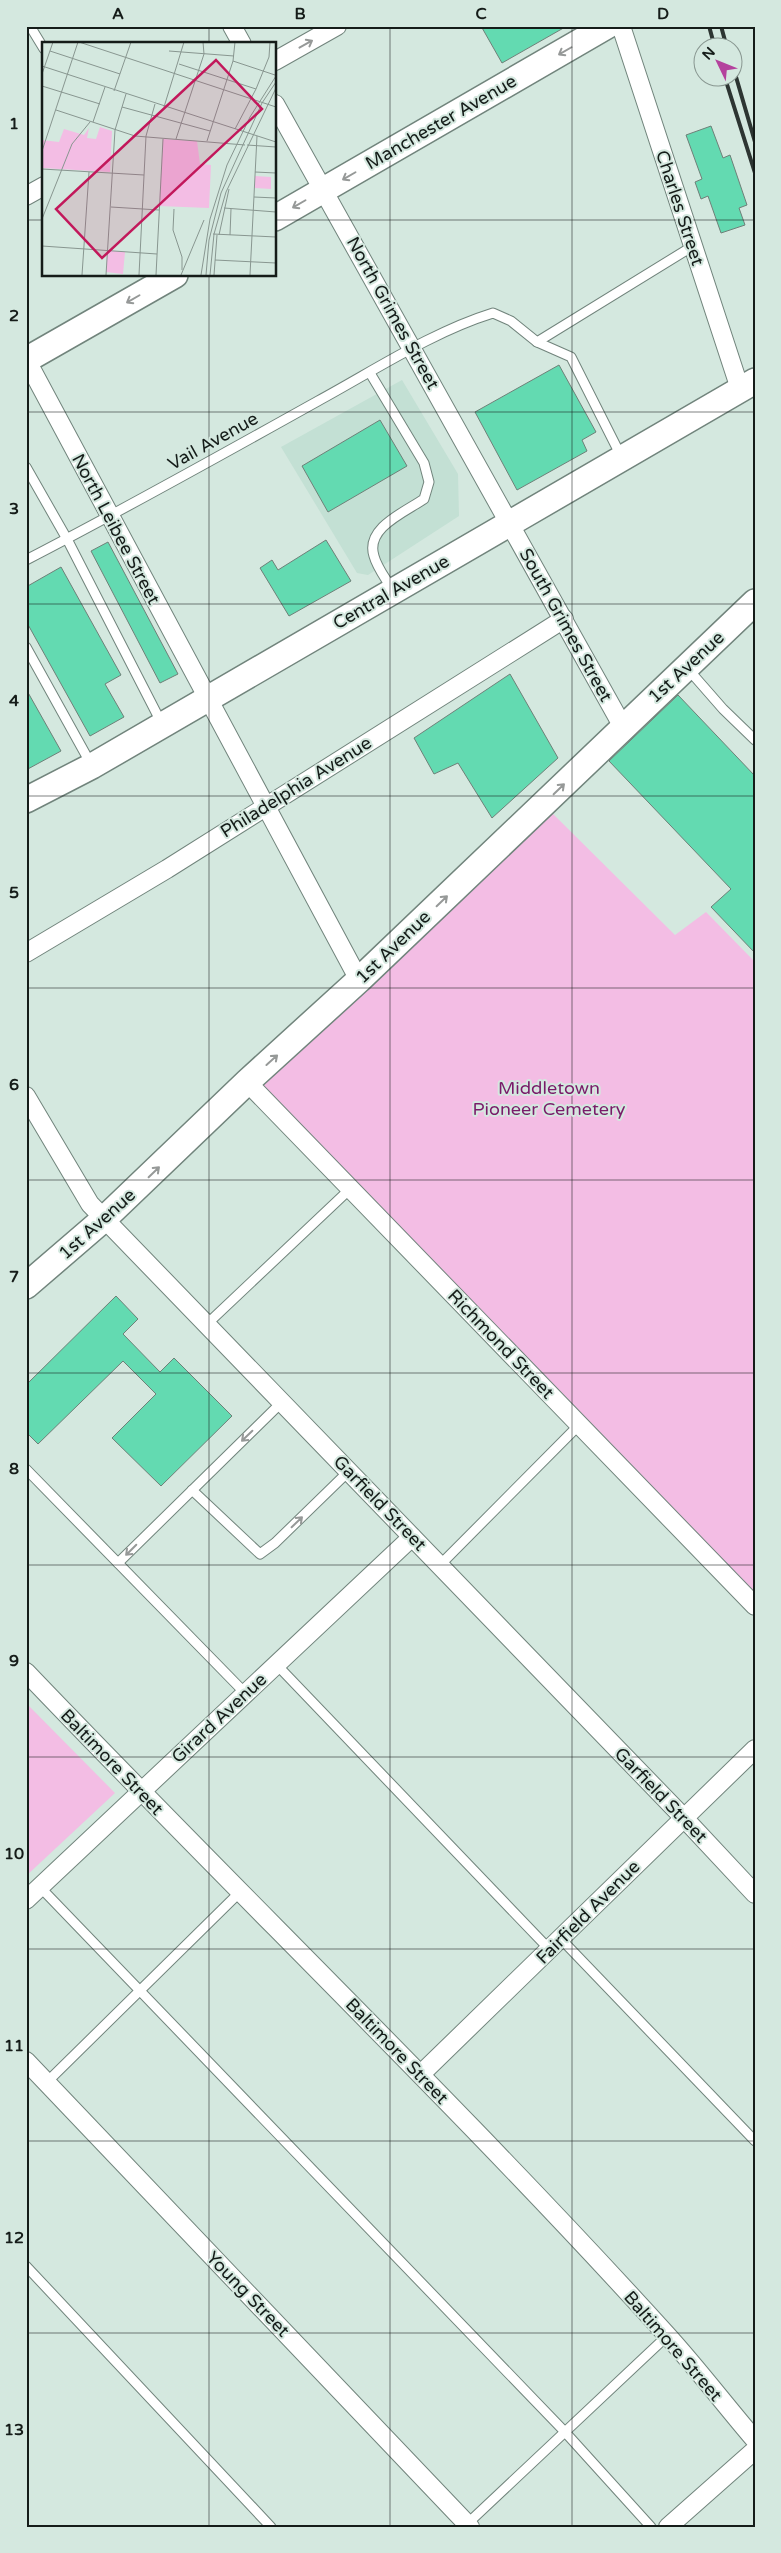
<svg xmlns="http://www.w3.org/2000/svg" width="781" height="2553" font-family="'Varela Round',sans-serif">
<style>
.built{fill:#c3e0d4}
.green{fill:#f3bde4}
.building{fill:#63dab1;stroke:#6e8078}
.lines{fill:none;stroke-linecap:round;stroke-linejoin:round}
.lane-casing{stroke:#71847c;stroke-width:11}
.street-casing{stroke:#71847c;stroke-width:20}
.secondary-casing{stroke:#71847c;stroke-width:28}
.lane{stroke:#fff;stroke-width:9}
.street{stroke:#fff;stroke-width:18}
.secondary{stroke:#fff;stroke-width:25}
.rail{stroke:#2d3532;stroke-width:4}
.oneway{stroke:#969998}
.grid{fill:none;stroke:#151c19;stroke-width:1;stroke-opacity:0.55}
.labels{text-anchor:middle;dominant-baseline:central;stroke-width:4;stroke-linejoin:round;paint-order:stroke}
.street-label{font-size:18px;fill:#151c19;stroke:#d4e8df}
.park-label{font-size:18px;fill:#791b69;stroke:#d4e8df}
.inset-road{fill:none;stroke:#889690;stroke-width:1}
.view{fill:#c2185b;fill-opacity:0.15;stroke:#c2185b;stroke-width:2.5}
.inset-edge{fill:none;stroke:#151c19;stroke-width:2.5}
.neatline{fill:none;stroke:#151c19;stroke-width:2}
.grid-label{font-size:16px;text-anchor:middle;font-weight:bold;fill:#151c19}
</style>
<rect width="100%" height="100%" fill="#d4e8df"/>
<polygon class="built" points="402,380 458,474 459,516 368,575 357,573 281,447"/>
<g class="green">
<polygon points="543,804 675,935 706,912 755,962 755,1606 247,1082"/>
<polygon points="26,1703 115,1793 26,1876"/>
</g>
<g class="building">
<polygon points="481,26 567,26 502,63"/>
<polygon points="711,126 723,158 730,155 747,205 739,208 745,225 721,233 708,196 701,199 695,182 702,179 686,135"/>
<polygon points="559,365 596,432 582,440 587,451 517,490 475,412"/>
<polygon points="380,420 407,466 328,512 302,466"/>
<polygon points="326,540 351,581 289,616 260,568 272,560 278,570"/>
<polygon points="108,542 178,674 160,683 91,551"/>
<polygon points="61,567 121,675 105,684 124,717 90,736 26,621 26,587"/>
<polygon points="510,674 558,758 492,818 458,763 434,774 414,738"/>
<polygon points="26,689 61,751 26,770"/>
<polygon points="678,695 755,776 755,953 711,907 731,889 609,761"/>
<polygon points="116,1296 138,1319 123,1334 160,1372 174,1358 232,1416 161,1486 112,1438 156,1394 123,1361 38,1444 26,1432 26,1385"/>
</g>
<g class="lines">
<g class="lane-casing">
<g id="lane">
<polyline points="30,26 44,49"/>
<polyline points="537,342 693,246"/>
<path d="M370 373 424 463 429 482 424 499C405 512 365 528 374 556 377 568 387 580 393 591"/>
<polyline points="26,467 67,539 162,724"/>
<path d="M26 560C125 509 221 455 318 401 375 370 432 332 493 313L511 321 537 342 571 357 621 456"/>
<polyline points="26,647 92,766"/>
<polyline points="688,669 723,709 755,740"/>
<polyline points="206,1325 351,1188"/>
<polyline points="26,1469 246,1694"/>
<polyline points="192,1490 260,1554 275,1543 349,1471"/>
<polyline points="118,1563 282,1402"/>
<polyline points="440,1565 579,1425"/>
<polyline points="277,1665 550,1950"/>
<polyline points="40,1887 565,2432 651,2527"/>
<polyline points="561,1939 755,2141"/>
<polyline points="47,2082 240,1892"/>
<polyline points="26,2266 271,2527"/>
<polyline points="466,2525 667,2336"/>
</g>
</g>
<g class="street-casing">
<g id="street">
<polyline points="232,26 242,44"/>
<polyline points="621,26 740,389"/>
<polyline points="275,61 337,26"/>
<polyline points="275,104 623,727"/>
<polyline points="26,196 44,186"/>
<path d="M26 359C137 567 249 773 359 980"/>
<polyline points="26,953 167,869 564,619"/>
<polyline points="247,1082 755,1606"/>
<polyline points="26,1096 90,1204 684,1818 755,1894"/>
<path d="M26 1672C238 1894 460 2107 666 2334 697 2368 725 2405 755 2440"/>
<polyline points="26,1900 412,1537"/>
<polyline points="26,2061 470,2527"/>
<polyline points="421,2074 755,1749"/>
<polyline points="668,2527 755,2450"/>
</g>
</g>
<g class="secondary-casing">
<g id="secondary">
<polyline points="275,218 607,26"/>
<polyline points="26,360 175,275"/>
<polyline points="26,800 92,766 755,381"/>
<polyline points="26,1286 105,1218 247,1082 359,980 755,602"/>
</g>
</g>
<use href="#lane" class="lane"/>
<use href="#street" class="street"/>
<use href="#secondary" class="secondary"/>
<g class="rail">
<polyline points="709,26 715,48"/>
<polyline points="721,26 727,48"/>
<polyline points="734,70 755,142"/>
<polyline points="725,78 755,173"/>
</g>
</g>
<defs><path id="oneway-shaft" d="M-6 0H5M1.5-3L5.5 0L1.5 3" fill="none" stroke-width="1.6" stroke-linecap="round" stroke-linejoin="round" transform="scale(1.25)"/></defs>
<g class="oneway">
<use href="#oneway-shaft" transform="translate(306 44) rotate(-29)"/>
<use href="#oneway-shaft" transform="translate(565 51) rotate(150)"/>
<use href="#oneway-shaft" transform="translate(349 176) rotate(150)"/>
<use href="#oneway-shaft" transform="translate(299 204) rotate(150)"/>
<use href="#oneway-shaft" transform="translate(133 299) rotate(150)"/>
<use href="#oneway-shaft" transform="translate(559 789) rotate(-44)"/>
<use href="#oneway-shaft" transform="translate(442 901) rotate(-44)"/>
<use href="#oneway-shaft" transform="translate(272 1060) rotate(-42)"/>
<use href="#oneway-shaft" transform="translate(154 1172) rotate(-44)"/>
<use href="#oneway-shaft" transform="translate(247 1436) rotate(136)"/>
<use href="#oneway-shaft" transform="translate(297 1522) rotate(-44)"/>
<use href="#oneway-shaft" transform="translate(131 1550) rotate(135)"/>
</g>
<path class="grid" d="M209 26V44M390 26V2527M572 26V2527M26 220H44M275 220H755M209 275V2527M26 412H755M26 604H755M26 796H755M26 988H755M26 1180H755M26 1373H755M26 1565H755M26 1757H755M26 1949H755M26 2141H755M26 2333H755"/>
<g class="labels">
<g class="street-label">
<text transform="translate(441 122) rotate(-30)">Manchester Avenue</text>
<text transform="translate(680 208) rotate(72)">Charles Street</text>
<text transform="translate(393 313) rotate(61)">North Grimes Street</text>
<text transform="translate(213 441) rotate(-29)">Vail Avenue</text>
<text transform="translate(116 529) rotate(62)">North Leibee Street</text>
<text transform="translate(391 592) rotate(-30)">Central Avenue</text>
<text transform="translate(566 625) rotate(61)">South Grimes Street</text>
<text transform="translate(686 667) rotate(-43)">1st Avenue</text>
<text transform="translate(296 787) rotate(-32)">Philadelphia Avenue</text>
<text transform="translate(393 947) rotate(-44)">1st Avenue</text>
<text transform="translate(97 1224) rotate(-42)">1st Avenue</text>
<text transform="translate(501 1344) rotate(46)">Richmond Street</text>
<text transform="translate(380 1503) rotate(46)">Garfield Street</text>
<text transform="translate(219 1718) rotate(-43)">Girard Avenue</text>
<text transform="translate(112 1762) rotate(46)">Baltimore Street</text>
<text transform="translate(661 1795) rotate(46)">Garfield Street</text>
<text transform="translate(588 1912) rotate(-45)">Fairfield Avenue</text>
<text transform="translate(397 2051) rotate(46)">Baltimore Street</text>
<text transform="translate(248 2294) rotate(46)">Young Street</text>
<text transform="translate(673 2346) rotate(49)">Baltimore Street</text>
</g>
<g class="park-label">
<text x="549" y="1088">Middletown<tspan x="549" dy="21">Pioneer Cemetery</tspan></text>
</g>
</g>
<g transform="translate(42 42)">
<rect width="234" height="234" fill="#d4e8df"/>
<path d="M58 85 70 89 68 130 0 126V98L17 100 22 87 42 93 47 86 45 96 54 97ZM121 97 155 99 158 122 169 123 167 166 117 164ZM213 134 229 135V147L213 146ZM65 208 83 210 81 232 64 230Z" fill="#f3bde4"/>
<path class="inset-road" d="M37 0 234 65M8 9 78 32M127 9 192 14M191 19 233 33M137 22 214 47M0 24 234 100M0 32 11 0M0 44 58 62M72 49 89 0M80 65 168 89M122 65 142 0M14 68 93 94 203 103M51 80 63 45M193 87 214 47 227 15 228 0M134 97 162 12 161 0M165 99 191 19 193 0M205 103 234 105M0 109 36 0M0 127 102 133M213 130 234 131M212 155 234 156M69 165 117 168M182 166 234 170M132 167 131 188 140 215V228M0 177 30 102 48 80M171 192 234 195M177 193 187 147M188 193 189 167M0 204 115 212M173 218 234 221M40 233 47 130M64 233 73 88 84 52M97 233 104 94 113 62M114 233 121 97M139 233 162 178M159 233 168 177 185 123 208 75 234 34M164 233 167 198 179 151 220 61 234 40M168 233 172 192 184 150 234 46M172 233 175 193M208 233 215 94"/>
<path class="view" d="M174 18 220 67 60 216 14 167Z"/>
<rect width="234" height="234" class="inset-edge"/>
</g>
<rect width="781" height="2553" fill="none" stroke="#d4e8df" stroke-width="55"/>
<g transform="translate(718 62) rotate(313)"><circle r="24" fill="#d4e8df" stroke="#889690"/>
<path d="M0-4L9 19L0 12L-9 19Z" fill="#b4429d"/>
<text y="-8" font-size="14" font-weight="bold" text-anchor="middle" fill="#151c19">N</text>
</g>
<rect x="28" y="28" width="726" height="2498" class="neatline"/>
<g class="grid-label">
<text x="118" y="19">A</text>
<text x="300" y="19">B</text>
<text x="481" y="19">C</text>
<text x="663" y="19">D</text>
<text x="14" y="129">1</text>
<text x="14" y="321">2</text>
<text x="14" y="514">3</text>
<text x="14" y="706">4</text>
<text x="14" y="898">5</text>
<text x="14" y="1090">6</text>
<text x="14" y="1282">7</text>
<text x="14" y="1474">8</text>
<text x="14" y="1666">9</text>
<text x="14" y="1859">10</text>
<text x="14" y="2051">11</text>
<text x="14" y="2243">12</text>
<text x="14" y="2435">13</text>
</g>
</svg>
